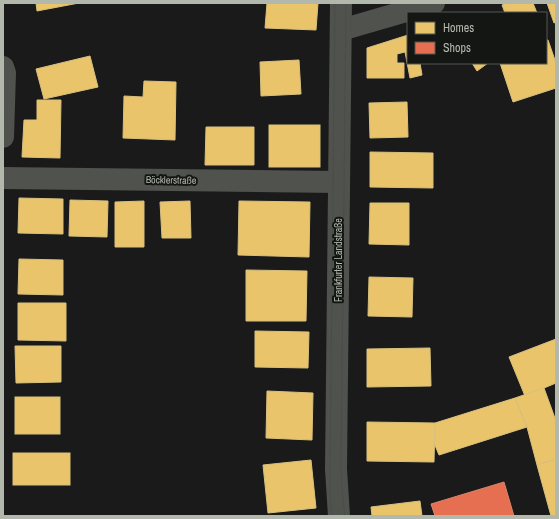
<svg xmlns="http://www.w3.org/2000/svg" width="559" height="519" font-family="'Archivo Narrow',sans-serif">
<style>
.homes{fill:#e9c46a;stroke:#d8c17e}
.shops{fill:#e76f51;stroke:#d7856c}
.lines{fill:none;stroke-linecap:round;stroke-linejoin:round}
.minor{stroke:#50524e;stroke-width:22}
.tram{stroke:#4b4d4a;stroke-width:1}
.labels{text-anchor:middle;dominant-baseline:central;stroke-width:4;stroke-linejoin:round;paint-order:stroke}
.street-label{font-size:10px;fill:#b2b9ac;stroke:#141614}
</style>
<rect width="100%" height="100%" fill="#1a1a1a"/>
<g class="homes">
<polygon points="36,3 79,3 37,11"/>
<polygon points="267,3 318,3 316,30 265,28"/>
<polygon points="507,3 533,3 537,13 505,13 502,5"/>
<polygon points="547,3 556,3 556,22 554,23"/>
<polygon points="408,35 408,63 420,63 422,75 410,78 405,52 397,54 397,63 404,63 404,78 367,78 367,48"/>
<polygon points="546,40 548,40 556,63 556,88 513,102 500,63 546,63"/>
<polygon points="90,56 98,87 44,99 36,69"/>
<polygon points="299,60 301,94 261,96 260,62"/>
<polygon points="472,63 488,63 477,71"/>
<polygon points="144,81 176,82 175,140 123,138 124,96 143,97"/>
<polygon points="37,100 61,100 60,158 22,157 24,120 37,120"/>
<polygon points="407,102 408,137 370,138 369,103"/>
<rect x="269" y="125" width="51" height="42"/>
<polygon points="206,127 254,127 254,165 205,165"/>
<polygon points="370,152 433,153 433,188 370,187"/>
<polygon points="19,198 63,199 63,234 18,233"/>
<polygon points="70,200 108,201 107,237 69,236"/>
<polygon points="144,201 144,247 115,247 115,202"/>
<polygon points="190,201 191,238 162,238 160,202"/>
<polygon points="239,201 310,202 309,257 238,255"/>
<polygon points="370,203 409,203 409,245 369,244"/>
<polygon points="19,259 63,260 63,295 18,294"/>
<polygon points="246,270 307,271 306,321 246,321"/>
<polygon points="369,277 413,278 412,317 368,316"/>
<polygon points="18,303 66,303 66,341 18,340"/>
<polygon points="255,331 309,332 308,368 255,367"/>
<polygon points="556,339 556,383 525,396 509,357"/>
<polygon points="15,346 61,346 61,382 16,383"/>
<polygon points="430,348 431,386 367,387 367,349"/>
<polygon points="544,388 556,421 556,459 537,465 527,427 515,398"/>
<polygon points="267,391 313,393 312,440 266,438"/>
<rect x="15" y="397" width="45" height="37"/>
<polygon points="515,398 527,427 439,455 434,443 435,423"/>
<polygon points="367,422 435,423 434,462 367,461"/>
<rect x="13" y="453" width="57" height="32"/>
<polygon points="556,459 556,516 551,516 537,465"/>
<polygon points="311,460 316,508 268,513 263,465"/>
<polygon points="420,501 422,516 372,516 371,507"/>
</g>
<polygon class="shops" points="504,482 514,516 435,516 431,504"/>
<g class="lines">
<g class="minor">
<polyline points="341,30 434,3"/>
<polyline points="3,67 5,73 3,137"/>
<polyline points="3,178 338,182"/>
<polyline points="339,516 336,469 341,3"/>
</g>
<g class="tram">
<polyline points="332,516 330,497 330,470 335,3"/>
<polyline points="345,516 343,500 341,469 346,3"/>
</g>
</g>
<g class="labels">
<g class="street-label">
<text transform="translate(171 180) rotate(1)">Böcklerstraße</text>
<text transform="translate(338 260) rotate(-90)">Frankfurter Landstraße</text>
</g>
</g>
<rect width="559" height="519" fill="none" stroke="#b2b9ac" stroke-width="8"/>
<rect x="407" y="12" width="140" height="52" fill="#141614" stroke="#535751"/>
<rect x="415" y="22" width="20" height="12" fill="#e9c46a" stroke="#535751"/>
<text x="443" y="32" font-size="12" fill="#b2b9ac">Homes</text>
<rect x="415" y="42" width="20" height="12" fill="#e76f51" stroke="#535751"/>
<text x="443" y="52" font-size="12" fill="#b2b9ac">Shops</text>
</svg>
